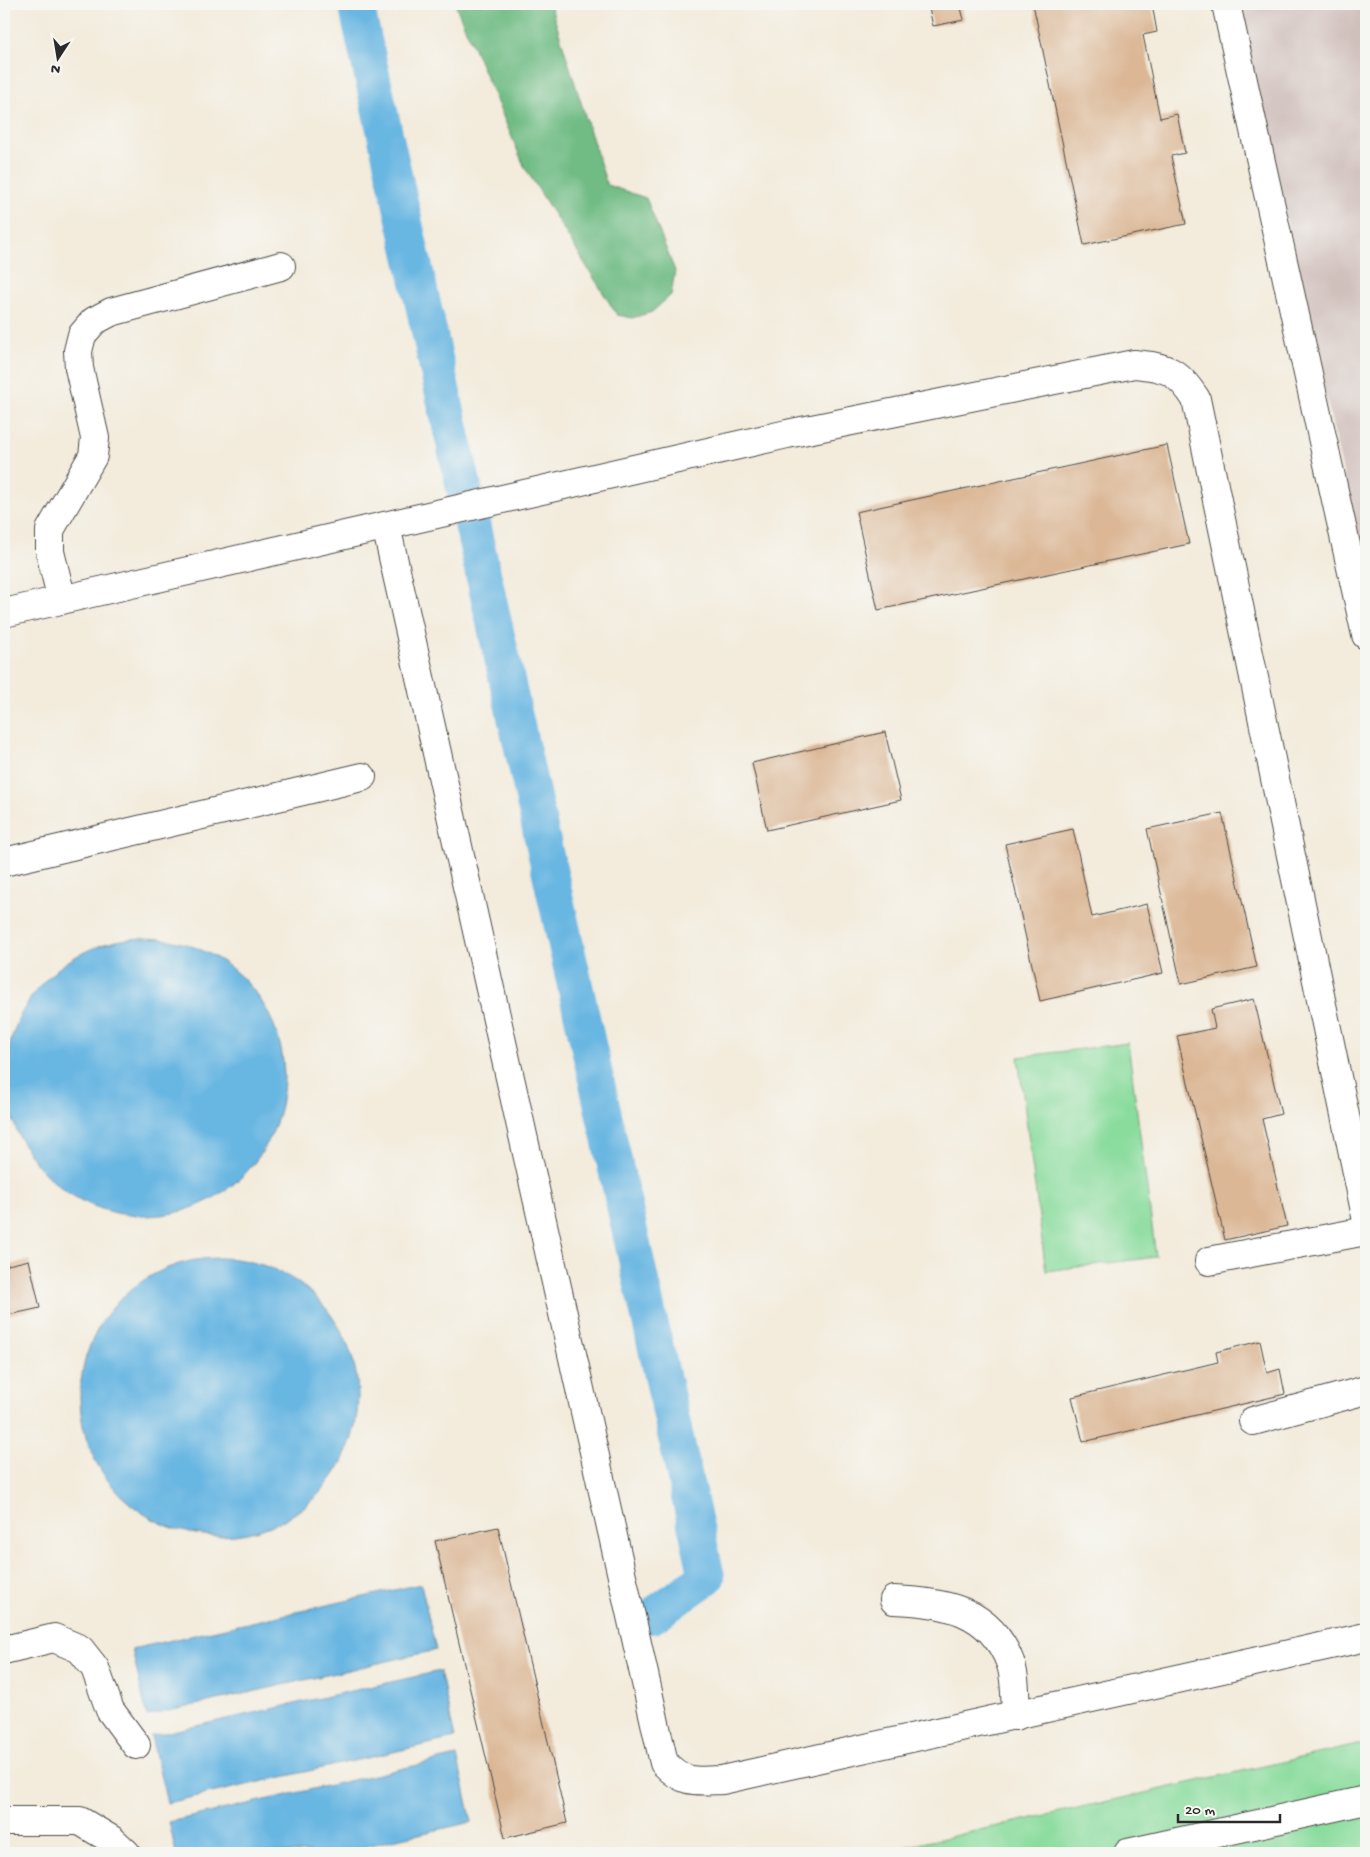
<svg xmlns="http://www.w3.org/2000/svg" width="1370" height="1857" font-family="'Gochi Hand',sans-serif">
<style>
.industrial{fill:#d0c0bc}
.green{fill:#8adc9d;stroke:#5a8464}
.forest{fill:#6fbc84;stroke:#4d7458}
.water{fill:#68b6e2;stroke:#4a7086}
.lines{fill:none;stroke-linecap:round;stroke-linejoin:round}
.canal{stroke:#68b6e2;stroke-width:36}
.building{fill:#dbb795}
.minor-casing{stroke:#494845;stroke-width:30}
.minor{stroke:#fff;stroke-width:28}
</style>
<rect width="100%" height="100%" fill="#f6f6f2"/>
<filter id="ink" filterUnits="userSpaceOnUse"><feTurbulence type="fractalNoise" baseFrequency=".02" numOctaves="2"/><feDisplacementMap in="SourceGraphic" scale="10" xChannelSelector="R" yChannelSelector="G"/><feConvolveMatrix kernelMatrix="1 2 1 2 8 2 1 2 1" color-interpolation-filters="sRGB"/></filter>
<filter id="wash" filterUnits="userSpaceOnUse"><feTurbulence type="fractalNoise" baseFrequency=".0096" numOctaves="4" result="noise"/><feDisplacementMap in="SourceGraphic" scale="20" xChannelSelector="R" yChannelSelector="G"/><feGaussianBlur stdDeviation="1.12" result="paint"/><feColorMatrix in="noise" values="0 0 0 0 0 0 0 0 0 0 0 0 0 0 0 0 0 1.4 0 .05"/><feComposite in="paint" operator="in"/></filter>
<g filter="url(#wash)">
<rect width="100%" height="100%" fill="#f3ebdb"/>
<polygon class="industrial" points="1238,4 1366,4 1366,575"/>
<g class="green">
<polygon points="1128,1043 1156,1257 1046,1271 1018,1057"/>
<polygon points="1366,1743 1366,1853 878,1853"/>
</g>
<polygon class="forest" points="455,4 550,4 607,185 646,198 675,271 671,295 652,312 632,318 617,315 525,168"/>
<g class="water">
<circle cx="145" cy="1077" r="139"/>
<circle cx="219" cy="1397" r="139"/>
<polygon points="421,1584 436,1650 147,1716 132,1649"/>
<polygon points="440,1671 455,1738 167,1803 151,1736"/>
<polygon points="457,1756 472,1822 335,1853 176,1853 169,1822"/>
</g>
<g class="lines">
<polyline class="canal" points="356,4 707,1577 652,1616"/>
</g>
<g id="blocks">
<g class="building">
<polygon points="928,4 960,4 964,20 933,26"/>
<polygon points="1033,4 1152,4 1157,32 1143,35 1160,118 1177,114 1185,153 1171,156 1186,224 1084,245"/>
<polygon points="1167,445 1189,544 878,610 856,512"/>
<polygon points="885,732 901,800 767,830 752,763"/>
<polygon points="1222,813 1257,967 1181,984 1147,829"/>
<polygon points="1073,829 1092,917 1147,904 1163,973 1040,1001 1005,844"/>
<polygon points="1254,999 1281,1114 1262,1119 1287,1226 1225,1240 1177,1036 1215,1028 1211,1009"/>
<polygon points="29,1260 40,1308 4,1316 4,1266"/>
<polygon points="1260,1341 1267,1373 1280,1369 1285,1394 1083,1442 1072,1397 1218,1362 1216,1352"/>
<polygon points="498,1527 567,1823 505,1838 435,1541"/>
</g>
</g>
</g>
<g filter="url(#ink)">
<use href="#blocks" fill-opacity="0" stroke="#494845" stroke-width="1"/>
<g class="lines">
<g class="minor-casing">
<g id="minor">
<polyline points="1226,4 1366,635"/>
<path d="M386 526 664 1763C684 1784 695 1781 722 1780L1366 1637"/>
<polyline points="62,600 50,552 50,530 93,456 95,438 79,368 78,351 82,335 94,321 111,312 281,266"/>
<path d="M4 613 787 434 1134 364C1167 367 1177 370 1196 399L1366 1216"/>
<polyline points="4,862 362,777"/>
<polyline points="1209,1261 1366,1231"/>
<polyline points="1253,1421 1366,1390"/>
<path d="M894 1600C943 1602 990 1609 1010 1662 1016 1677 1015 1699 1016 1716"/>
<polyline points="4,1650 54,1638 80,1649 95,1668 110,1710 136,1745"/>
<polyline points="4,1821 80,1821 112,1840 126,1853"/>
<polyline points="1128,1853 1366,1800"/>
</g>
</g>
<use href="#minor" class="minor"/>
</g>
</g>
<rect width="1370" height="1857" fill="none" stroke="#f6f6f2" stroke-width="20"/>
<g transform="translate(58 58) rotate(192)" stroke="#f6f6f2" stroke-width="4" paint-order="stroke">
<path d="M0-4L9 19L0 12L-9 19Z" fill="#2b2b2b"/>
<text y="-8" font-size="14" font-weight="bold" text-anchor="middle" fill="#2b2b2b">N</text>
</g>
<path d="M1178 1814v8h102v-8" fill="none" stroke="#2b2b2b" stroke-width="2.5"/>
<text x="1185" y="1814" font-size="15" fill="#2b2b2b" stroke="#f6f6f2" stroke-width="4" paint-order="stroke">20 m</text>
</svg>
